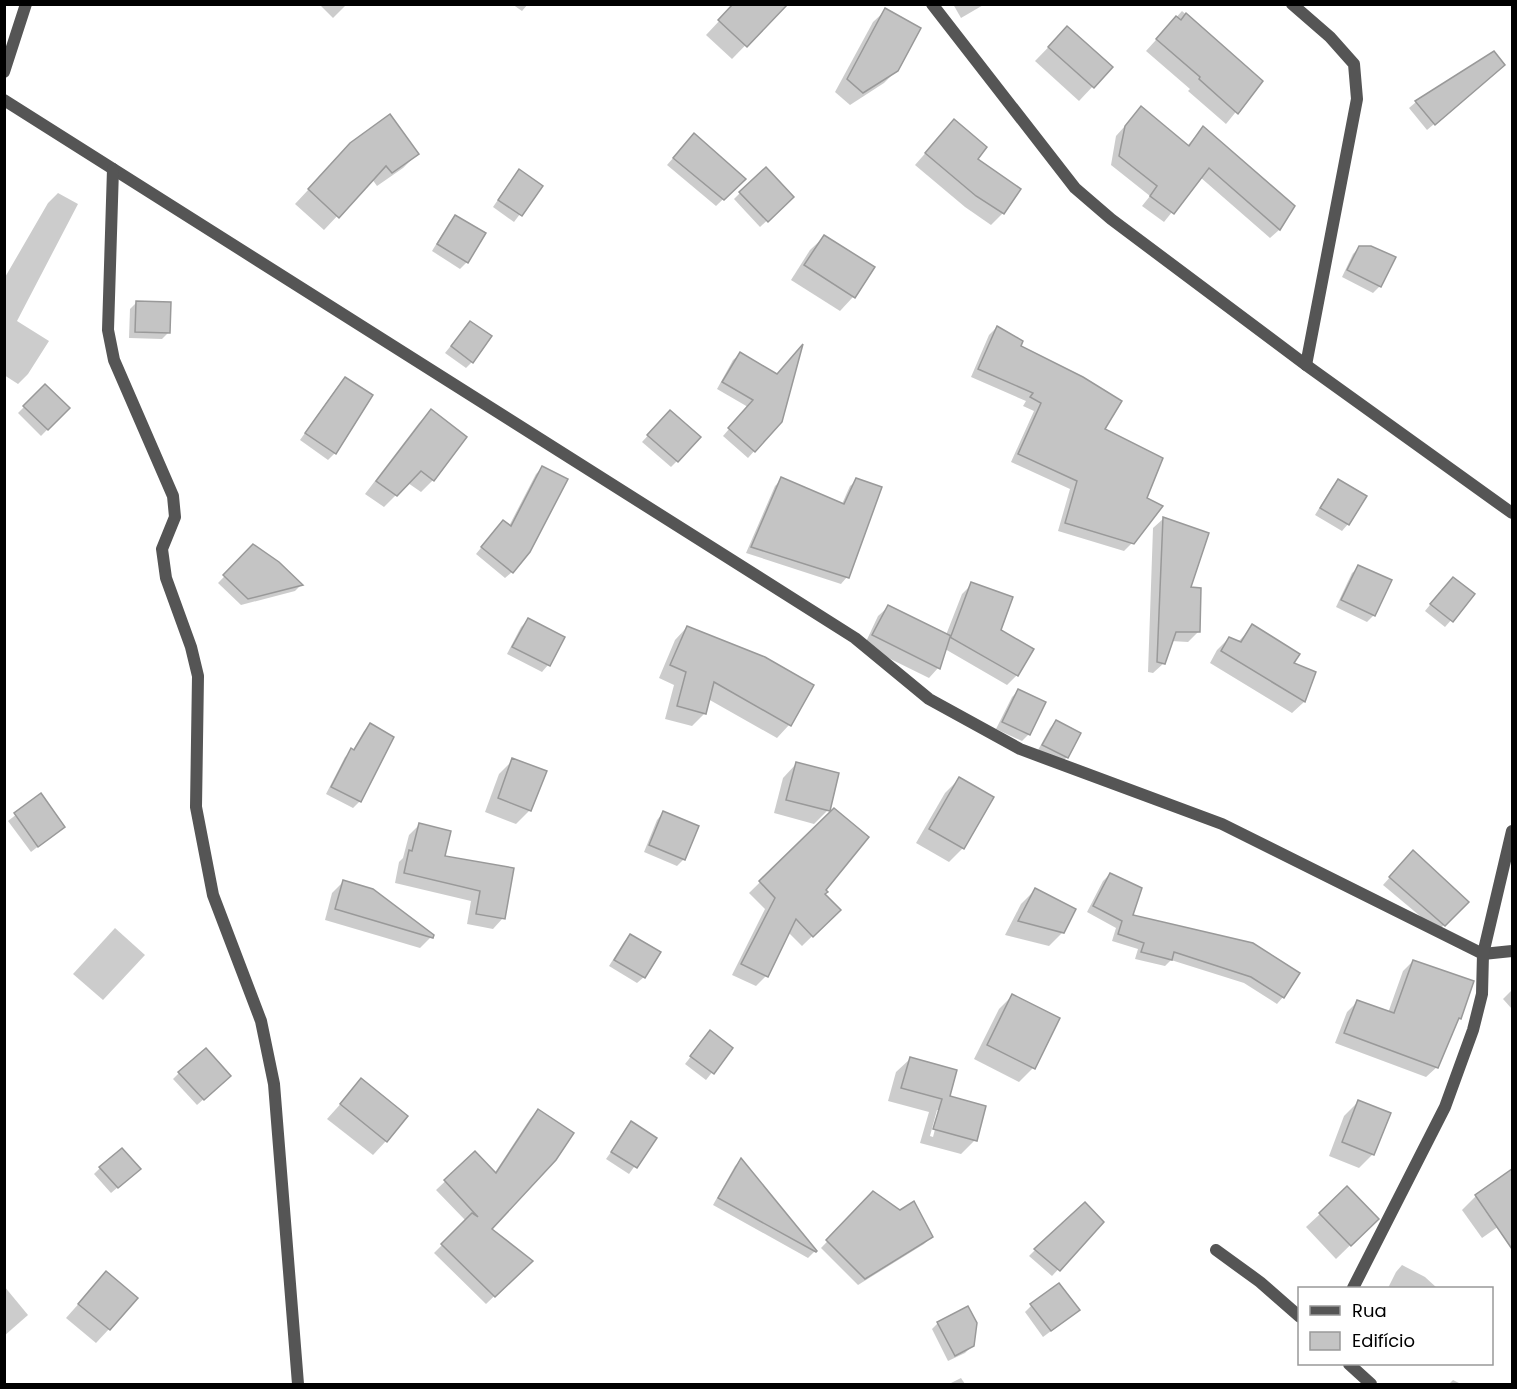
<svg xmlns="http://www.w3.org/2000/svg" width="1517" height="1389" font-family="Poppins,sans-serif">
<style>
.shadow{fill:#0003;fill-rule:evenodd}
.building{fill:#c4c4c4;stroke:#999;stroke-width:1.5}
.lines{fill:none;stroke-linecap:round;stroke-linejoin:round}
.minor{stroke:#555;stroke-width:12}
</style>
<rect width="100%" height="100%" fill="#fff"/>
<g class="shadow">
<polygon points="319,4 347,4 333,18"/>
<polygon points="512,4 528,4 522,11"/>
<polygon points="735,4 774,16 732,59 706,35"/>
<polygon points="953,4 985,4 961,18"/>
<polygon points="886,10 897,70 884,83 850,105 835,92 873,22"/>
<polygon points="1182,11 1261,81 1226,124 1188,91 1190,89 1146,51"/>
<polygon points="1067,28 1111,67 1079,101 1035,61"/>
<polygon points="1494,53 1496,71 1427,130 1409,108 1416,102"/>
<polygon points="1141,108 1187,146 1203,128 1293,206 1279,230 1270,238 1200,177 1164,222 1142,206 1150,196 1111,165 1116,136"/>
<polygon points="943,133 975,159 1003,213 991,225 965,207 915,165"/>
<polygon points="687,142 744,179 716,206 667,165"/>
<polygon points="417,154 403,168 377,186 372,179 324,230 295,204 336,160"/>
<polygon points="513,178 541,186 514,222 493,207"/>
<polygon points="58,193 78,204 17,321 49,341 28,374 18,384 4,375 4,279 48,203"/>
<polygon points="740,193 792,197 760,227 734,199"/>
<polygon points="455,216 467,262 460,269 432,251 449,223"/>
<polygon points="824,237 853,297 840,311 791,280 810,250"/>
<polygon points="1360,247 1380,286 1373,293 1342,277 1353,254"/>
<polygon points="137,302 169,332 162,339 129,338 130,309"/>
<polygon points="470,322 472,362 466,368 445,353"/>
<polygon points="997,327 1019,346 1103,429 1145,498 1132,543 1124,551 1058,531 1070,489 1011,462 1034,411 1023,406 1026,401 971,377 989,335"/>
<polygon points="740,354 780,422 748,458 723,436 748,407 717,389 733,360"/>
<polygon points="339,385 335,453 328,460 300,440"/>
<polygon points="45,386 68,408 41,436 18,413"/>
<polygon points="431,411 465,437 433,480 421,492 408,483 384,507 365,494 419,423"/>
<polygon points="664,418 677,461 671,467 642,442"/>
<polygon points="542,468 512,572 505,578 476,554 497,528 509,526 536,474"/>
<polygon points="782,479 842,504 850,486 857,480 847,577 841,584 746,553 775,486"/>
<polygon points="1338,480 1348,524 1342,531 1315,515 1332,487"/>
<polygon points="1163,519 1189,589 1198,632 1188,642 1171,641 1164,663 1153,673 1148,672 1153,528"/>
<polygon points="254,546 301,585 295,591 241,605 218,583"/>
<polygon points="1359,567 1374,615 1367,622 1336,607 1352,573"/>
<polygon points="972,584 999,631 1017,675 1007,685 945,649 938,668 929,678 864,646 878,616 888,607 946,635 962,594"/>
<polygon points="1446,585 1473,595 1445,627 1425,611"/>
<polygon points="528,620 548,665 542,672 507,654 521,627"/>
<polygon points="1253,626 1292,664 1314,673 1304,702 1292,713 1210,663 1217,650 1229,638 1238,642"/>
<polygon points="687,627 812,686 789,725 777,738 708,699 705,713 692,726 665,719 674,685 659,678 675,640"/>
<polygon points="1018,691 1044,703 1029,734 1022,741 996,729 1012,697"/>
<polygon points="1056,722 1067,757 1060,764 1037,752 1050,728"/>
<polygon points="371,725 360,801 353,808 326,794 345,757 353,750 364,731"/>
<polygon points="513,760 530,810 516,824 485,812 499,774"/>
<polygon points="796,764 828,810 814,824 774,813 783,778"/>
<polygon points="959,779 963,848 949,862 916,843 945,793"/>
<polygon points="40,796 63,827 31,852 8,821"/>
<polygon points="834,810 823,894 839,910 802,946 788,932 766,976 756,986 732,975 765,909 749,893"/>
<polygon points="663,813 684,859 677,866 644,852 657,820"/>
<polygon points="419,825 443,858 512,869 503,918 493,929 467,924 471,901 395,883 399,862 403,858 409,835"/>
<polygon points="1407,858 1467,902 1438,931 1383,885"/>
<polygon points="1110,874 1131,916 1252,945 1283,997 1277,1004 1244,983 1171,960 1165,966 1135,959 1138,949 1112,941 1116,928 1087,912 1103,881"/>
<polygon points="343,882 431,937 420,948 325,920 332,893"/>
<polygon points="1035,890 1063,932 1049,946 1005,935 1021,904"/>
<polygon points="115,928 145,955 103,1000 73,974"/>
<polygon points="630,936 644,977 637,983 609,966 624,942"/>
<polygon points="1413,961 1460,1018 1456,1022 1437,1067 1426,1077 1335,1043 1347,1012 1357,1002 1388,1013 1403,971"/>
<polygon points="1512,990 1512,1009 1503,999"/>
<polygon points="1012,996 1033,1068 1019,1082 974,1059 999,1009"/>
<polygon points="710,1032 731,1048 706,1080 685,1064"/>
<path d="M910 1059 948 1097 975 1140 961 1154 920 1143 929 1112 888 1101 896 1072ZM937 1110H940L933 1137 930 1136Z"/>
<polygon points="179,1073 223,1082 197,1105 173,1079"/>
<polygon points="362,1080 386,1141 373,1155 327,1119"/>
<polygon points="1358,1102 1373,1154 1359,1168 1329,1156 1344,1116"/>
<polygon points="538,1111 490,1229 531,1261 486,1304 434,1253 466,1221 436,1190 475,1153 494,1174 530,1119"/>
<polygon points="632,1123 655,1138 629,1174 606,1159"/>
<polygon points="741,1160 815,1251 808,1258 713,1205 735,1166"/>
<polygon points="100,1168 132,1175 111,1193 94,1174"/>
<polygon points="1512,1171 1512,1217 1482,1238 1462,1210 1476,1196"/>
<polygon points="874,1193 931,1237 924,1244 858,1285 821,1248"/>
<polygon points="1320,1214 1377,1219 1336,1259 1306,1227"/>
<polygon points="1102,1222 1052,1276 1029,1256 1035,1250"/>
<polygon points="1402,1265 1425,1277 1437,1288 1388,1288 1396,1272"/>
<polygon points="106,1273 109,1329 96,1343 66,1318"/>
<polygon points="4,1286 28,1315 4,1336"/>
<polygon points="1031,1306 1071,1316 1043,1337 1025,1312"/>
<polygon points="938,1323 972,1346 965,1353 948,1361 932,1329"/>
<polygon points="961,1378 965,1384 949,1384"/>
<polygon points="1453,1380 1461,1384 1449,1384"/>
</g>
<g class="building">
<polygon points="733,4 788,4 747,47 718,20"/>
<polygon points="885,8 921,28 898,71 863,93 847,79"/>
<polygon points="1186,13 1263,81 1238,114 1199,79 1200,77 1156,39 1176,16 1181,20"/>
<polygon points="1067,26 1113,67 1094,88 1048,47"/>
<polygon points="1494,51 1505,65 1435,125 1415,101"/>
<polygon points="1141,106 1189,146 1203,126 1295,206 1280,230 1209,168 1174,214 1150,196 1157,186 1119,156 1125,126"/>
<polygon points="390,114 419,154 392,173 386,166 339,218 308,189 350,143"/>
<polygon points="954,119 987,147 978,159 1021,189 1004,214 976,196 925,153"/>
<polygon points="694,133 746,179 724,200 673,158"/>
<polygon points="766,167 794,197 768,222 739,192"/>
<polygon points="519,169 543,186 522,216 498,200"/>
<polygon points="455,215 486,233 468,263 437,244"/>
<polygon points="824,235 875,267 855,298 804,265"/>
<polygon points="1359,246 1371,246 1396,257 1381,287 1347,270"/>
<polygon points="136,301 171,302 170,333 135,332"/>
<polygon points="470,321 492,336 473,363 451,346"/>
<polygon points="997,326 1023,341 1021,346 1083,377 1122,401 1105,429 1163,458 1147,498 1163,506 1134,544 1065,523 1077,481 1018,454 1041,403 1030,397 1033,393 978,369"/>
<polygon points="803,344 782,422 755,452 728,428 753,400 722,382 740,352 777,374"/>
<polygon points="345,377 373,395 336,454 305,433"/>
<polygon points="45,384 70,408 48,430 23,406"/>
<polygon points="431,409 467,437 434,481 421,471 397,496 376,481"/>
<polygon points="670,410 701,437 678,462 647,435"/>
<polygon points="542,466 568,479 530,552 513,573 481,547 503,520 511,526"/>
<polygon points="781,477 844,504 856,478 882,487 849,578 751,547"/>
<polygon points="1338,479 1367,496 1349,525 1320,508"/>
<polygon points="1163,517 1209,533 1191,587 1201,588 1200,632 1176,632 1165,664 1157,662"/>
<polygon points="253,544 279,562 303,585 248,599 223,575"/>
<polygon points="1358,565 1392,580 1375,616 1341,600"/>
<polygon points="1453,577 1475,594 1453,622 1430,604"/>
<polygon points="971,582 1013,597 1001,630 1034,649 1018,676 950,637 940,669 872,635 888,605 951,636"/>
<polygon points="528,618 565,637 550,666 512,647"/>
<polygon points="1252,624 1300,654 1294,663 1316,672 1305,702 1221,651 1229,637 1241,642"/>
<polygon points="687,626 765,657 814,685 791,726 714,682 706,714 677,706 686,672 670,665"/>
<polygon points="1018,689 1046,702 1030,735 1002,722"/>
<polygon points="1056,720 1081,733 1068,758 1042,745"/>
<polygon points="370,723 394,737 361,802 331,787 351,748 354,750"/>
<polygon points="512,758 547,771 531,811 498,798"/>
<polygon points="796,762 839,773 830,811 786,800"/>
<polygon points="959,777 994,797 964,849 929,829"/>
<polygon points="41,793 65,827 38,847 14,813"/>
<polygon points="834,808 869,837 826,890 828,892 825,894 841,910 813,937 796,919 768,977 741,964 775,898 759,881"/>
<polygon points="663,811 699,826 685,860 649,845"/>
<polygon points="419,823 451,831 445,856 514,868 505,919 476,914 480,891 404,873 409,850 412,851"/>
<polygon points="1413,850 1469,902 1445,926 1389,877"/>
<polygon points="1110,873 1142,888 1133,915 1253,943 1300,973 1284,998 1251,977 1174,952 1172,960 1141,952 1144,943 1118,934 1122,921 1093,906"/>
<polygon points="343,880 373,889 434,935 433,938 335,909"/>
<polygon points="1035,888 1076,909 1064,933 1018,921"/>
<polygon points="630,934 661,952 645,978 614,960"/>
<polygon points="1413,960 1474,981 1461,1019 1459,1018 1438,1068 1344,1033 1357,1000 1394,1013"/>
<polygon points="1012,994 1060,1018 1035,1069 987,1045"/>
<polygon points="710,1030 733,1048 714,1074 690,1056"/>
<polygon points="206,1048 231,1076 204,1100 178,1072"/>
<polygon points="910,1057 957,1070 950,1096 986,1106 977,1141 933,1129 942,1099 901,1088"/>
<polygon points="361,1078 408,1116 387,1142 340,1104"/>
<polygon points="1358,1100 1391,1113 1374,1155 1342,1142"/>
<polygon points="538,1109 574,1133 556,1160 492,1229 533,1261 495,1297 441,1244 472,1213 478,1217 444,1180 475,1151 496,1173"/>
<polygon points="631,1121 657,1138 637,1168 611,1152"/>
<polygon points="122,1148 141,1169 118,1188 99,1167"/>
<polygon points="741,1158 817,1251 816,1252 718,1198"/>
<polygon points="1512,1169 1512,1249 1475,1195"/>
<polygon points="1347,1186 1379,1219 1351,1246 1319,1213"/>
<polygon points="873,1191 900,1210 914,1201 933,1237 865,1279 826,1240"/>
<polygon points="1085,1202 1104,1222 1060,1271 1034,1249"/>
<polygon points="106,1271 138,1298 110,1330 78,1304"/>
<polygon points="1059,1283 1080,1310 1051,1331 1030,1304"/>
<polygon points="968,1306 977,1323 974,1346 955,1356 937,1322"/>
</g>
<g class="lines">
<g class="minor">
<polyline points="932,4 1075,188 1111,219 1306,365 1512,513"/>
<polyline points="1292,4 1330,37 1354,64 1357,99 1306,365"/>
<polyline points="4,72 26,4"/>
<polyline points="4,100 855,638 929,699 1020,749 1222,824 1483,954 1512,951"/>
<polyline points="113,169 108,330 114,360 173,496 175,517 162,549 166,578 191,647 198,676 196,807 213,895 261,1021 274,1084 298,1384"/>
<polyline points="1216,1250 1260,1282 1300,1317"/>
<polyline points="1353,1288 1445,1107 1473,1030 1482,994 1483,954 1512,831"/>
<polyline points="1349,1364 1371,1384"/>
</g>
</g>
<rect width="1517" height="1389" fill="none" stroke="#000000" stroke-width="12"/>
<rect x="1298" y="1287" width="195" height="78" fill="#ffffff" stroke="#999999" stroke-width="1.5"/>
<rect x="1310" y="1306" width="30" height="9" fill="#555555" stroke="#999999" stroke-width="1.5"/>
<text x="1352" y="1317" font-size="18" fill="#000000">Rua</text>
<rect x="1310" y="1332" width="30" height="18" fill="#c4c4c4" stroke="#999999" stroke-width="1.5"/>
<text x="1352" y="1347" font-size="18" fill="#000000">Edifício</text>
</svg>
